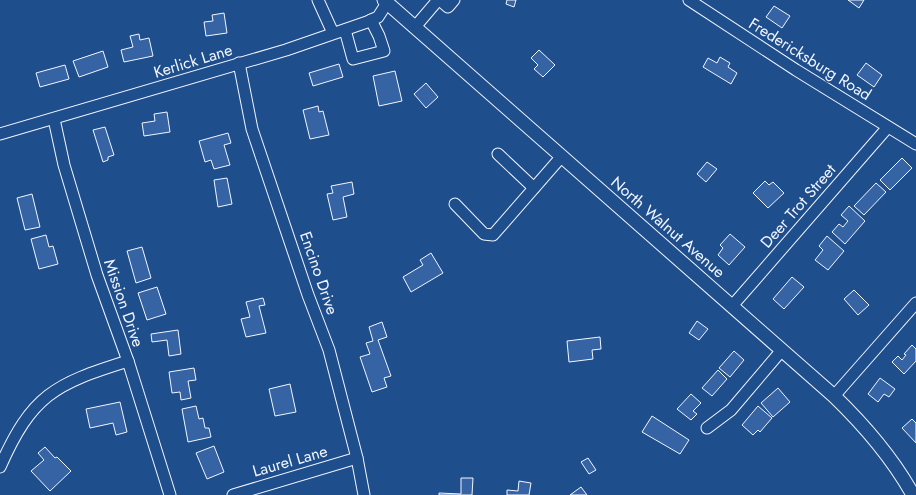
<svg xmlns="http://www.w3.org/2000/svg" width="916" height="495" font-family="Jost,sans-serif">
<style>
.building{fill:#3563a3;stroke:#f2f6ff}
.lines{fill:none;stroke-linecap:round;stroke-linejoin:round}
.minor-casing{stroke:#f2f6ff;stroke-width:13}
.major-casing{stroke:#f2f6ff;stroke-width:15}
.minor{stroke:#1f4e8c;stroke-width:11}
.major{stroke:#1f4e8c;stroke-width:13}
.labels{text-anchor:middle;dominant-baseline:central;stroke-width:3;stroke-linejoin:round;paint-order:stroke}
.street-label{font-size:16px;fill:#f2f6ff;stroke:#1f4e8c}
</style>
<rect width="100%" height="100%" fill="#1f4e8c"/>
<g class="building">
<polygon points="507,0 516,0 514,7 506,4"/>
<polygon points="848,0 864,0 859,8"/>
<polygon points="774,6 790,16 782,28 766,17"/>
<polygon points="224,13 227,33 206,36 204,22 213,21 212,15"/>
<polygon points="139,34 140,40 149,38 153,56 124,62 121,50 133,47 130,36"/>
<polygon points="539,50 555,65 543,77 534,69 538,65 531,58"/>
<polygon points="103,51 108,67 79,77 73,61"/>
<polygon points="720,57 730,63 728,67 737,73 731,84 703,67 708,58 717,63"/>
<polygon points="866,63 882,75 874,87 857,75"/>
<polygon points="339,64 343,77 313,86 309,73"/>
<polygon points="65,65 69,79 40,87 36,73"/>
<polygon points="395,71 402,101 379,106 373,76"/>
<polygon points="426,83 438,97 426,108 414,94"/>
<polygon points="318,106 319,112 323,111 329,135 310,139 303,110"/>
<polygon points="167,112 170,132 144,136 142,123 155,121 154,114"/>
<polygon points="105,127 114,155 108,157 108,160 103,162 93,130"/>
<polygon points="228,133 231,143 224,145 230,165 214,169 211,160 205,162 199,141"/>
<polygon points="902,158 912,168 890,190 880,180"/>
<polygon points="707,162 717,169 706,182 697,174"/>
<polygon points="227,178 232,204 218,207 214,180"/>
<polygon points="765,181 769,185 773,182 784,193 768,208 753,193"/>
<polygon points="352,182 354,194 343,197 347,217 333,220 327,194 333,193 331,186"/>
<polygon points="876,183 886,192 864,215 854,206"/>
<polygon points="32,194 40,227 25,230 17,198"/>
<polygon points="849,206 865,221 845,244 832,232 839,224 843,227 848,221 841,215"/>
<polygon points="730,234 745,247 729,265 718,255 723,248 720,245"/>
<polygon points="46,235 49,247 53,246 58,264 39,269 31,239"/>
<polygon points="827,236 844,251 828,270 815,260 823,250 819,246"/>
<polygon points="142,247 151,278 136,283 127,251"/>
<polygon points="431,253 443,273 411,292 403,277 423,265 420,260"/>
<polygon points="792,277 804,287 784,309 773,299"/>
<polygon points="157,287 166,314 147,320 138,293"/>
<polygon points="854,290 869,305 858,315 844,299"/>
<polygon points="263,298 265,305 259,306 266,333 246,337 241,319 250,317 246,302"/>
<polygon points="697,321 708,329 699,340 689,333"/>
<polygon points="382,322 387,337 378,340 391,376 384,378 387,387 372,392 360,357 370,354 366,343 373,341 369,327"/>
<polygon points="178,330 181,354 169,356 167,340 152,342 151,334"/>
<polygon points="600,337 601,349 592,350 593,359 569,362 567,341"/>
<polygon points="912,345 916,349 916,361 904,374 892,362 898,356 902,360 906,355 904,354"/>
<polygon points="734,351 744,360 730,377 719,368"/>
<polygon points="194,368 196,380 188,381 191,398 181,400 180,392 172,393 169,372"/>
<polygon points="718,370 727,379 712,396 702,388"/>
<polygon points="880,378 895,389 889,397 884,394 878,402 868,394"/>
<polygon points="290,384 296,412 275,416 269,389"/>
<polygon points="778,388 790,402 773,417 761,403"/>
<polygon points="691,394 701,403 693,411 697,414 691,420 677,409"/>
<polygon points="120,402 127,432 116,435 113,423 90,428 86,409"/>
<polygon points="196,406 199,419 203,418 205,428 209,428 211,437 188,442 182,409"/>
<polygon points="758,406 772,418 760,432 758,430 753,435 742,425"/>
<polygon points="652,416 689,440 680,454 642,432"/>
<polygon points="912,419 916,423 916,443 902,428"/>
<polygon points="214,446 224,472 207,479 196,453"/>
<polygon points="45,447 55,458 57,457 71,471 50,491 31,471 44,460 38,453"/>
<polygon points="588,458 596,470 589,474 581,462"/>
<polygon points="461,478 473,478 472,495 439,495 439,493 461,494"/>
<polygon points="519,481 531,483 529,495 507,495 507,490 518,491"/>
<polygon points="581,487 587,495 570,495"/>
</g>
<g class="lines">
<g class="minor-casing">
<g id="minor">
<polyline points="318,0 333,33"/>
<polyline points="440,0 448,7 454,0"/>
<polyline points="689,0 796,70 916,144"/>
<polyline points="415,27 438,0"/>
<polyline points="345,30 353,59 384,51 379,36 371,20"/>
<polyline points="239,63 252,129 308,295 329,350 357,458 364,495"/>
<polyline points="54,119 64,165 97,275 128,361 170,495"/>
<polyline points="0,134 286,50 367,22 378,17 387,3"/>
<polyline points="498,154 534,188"/>
<polyline points="455,204 484,234 493,235 562,156"/>
<polyline points="732,306 888,127"/>
<polyline points="834,396 916,303"/>
<polyline points="707,428 731,410 782,350"/>
<path d="M0 467C32 395 54 384 128 361"/>
<polyline points="233,495 357,458"/>
</g>
</g>
<g class="major-casing">
<path id="major" d="M384 0 834 396C865 426 892 457 913 495"/>
</g>
<use href="#minor" class="minor"/>
<use href="#major" class="major"/>
</g>
<g class="labels">
<g class="street-label">
<text transform="translate(810 59) rotate(32)">Fredericksburg Road</text>
<text transform="translate(193 61) rotate(-17)">Kerlick Lane</text>
<text transform="translate(798 206) rotate(-49)">Deer Trot Street</text>
<text transform="translate(668 227) rotate(41)">North Walnut Avenue</text>
<text transform="translate(319 273) rotate(71)">Encino Drive</text>
<text transform="translate(124 303) rotate(71)">Mission Drive</text>
<text transform="translate(290 461) rotate(-16)">Laurel Lane</text>
</g>
</g>
</svg>
